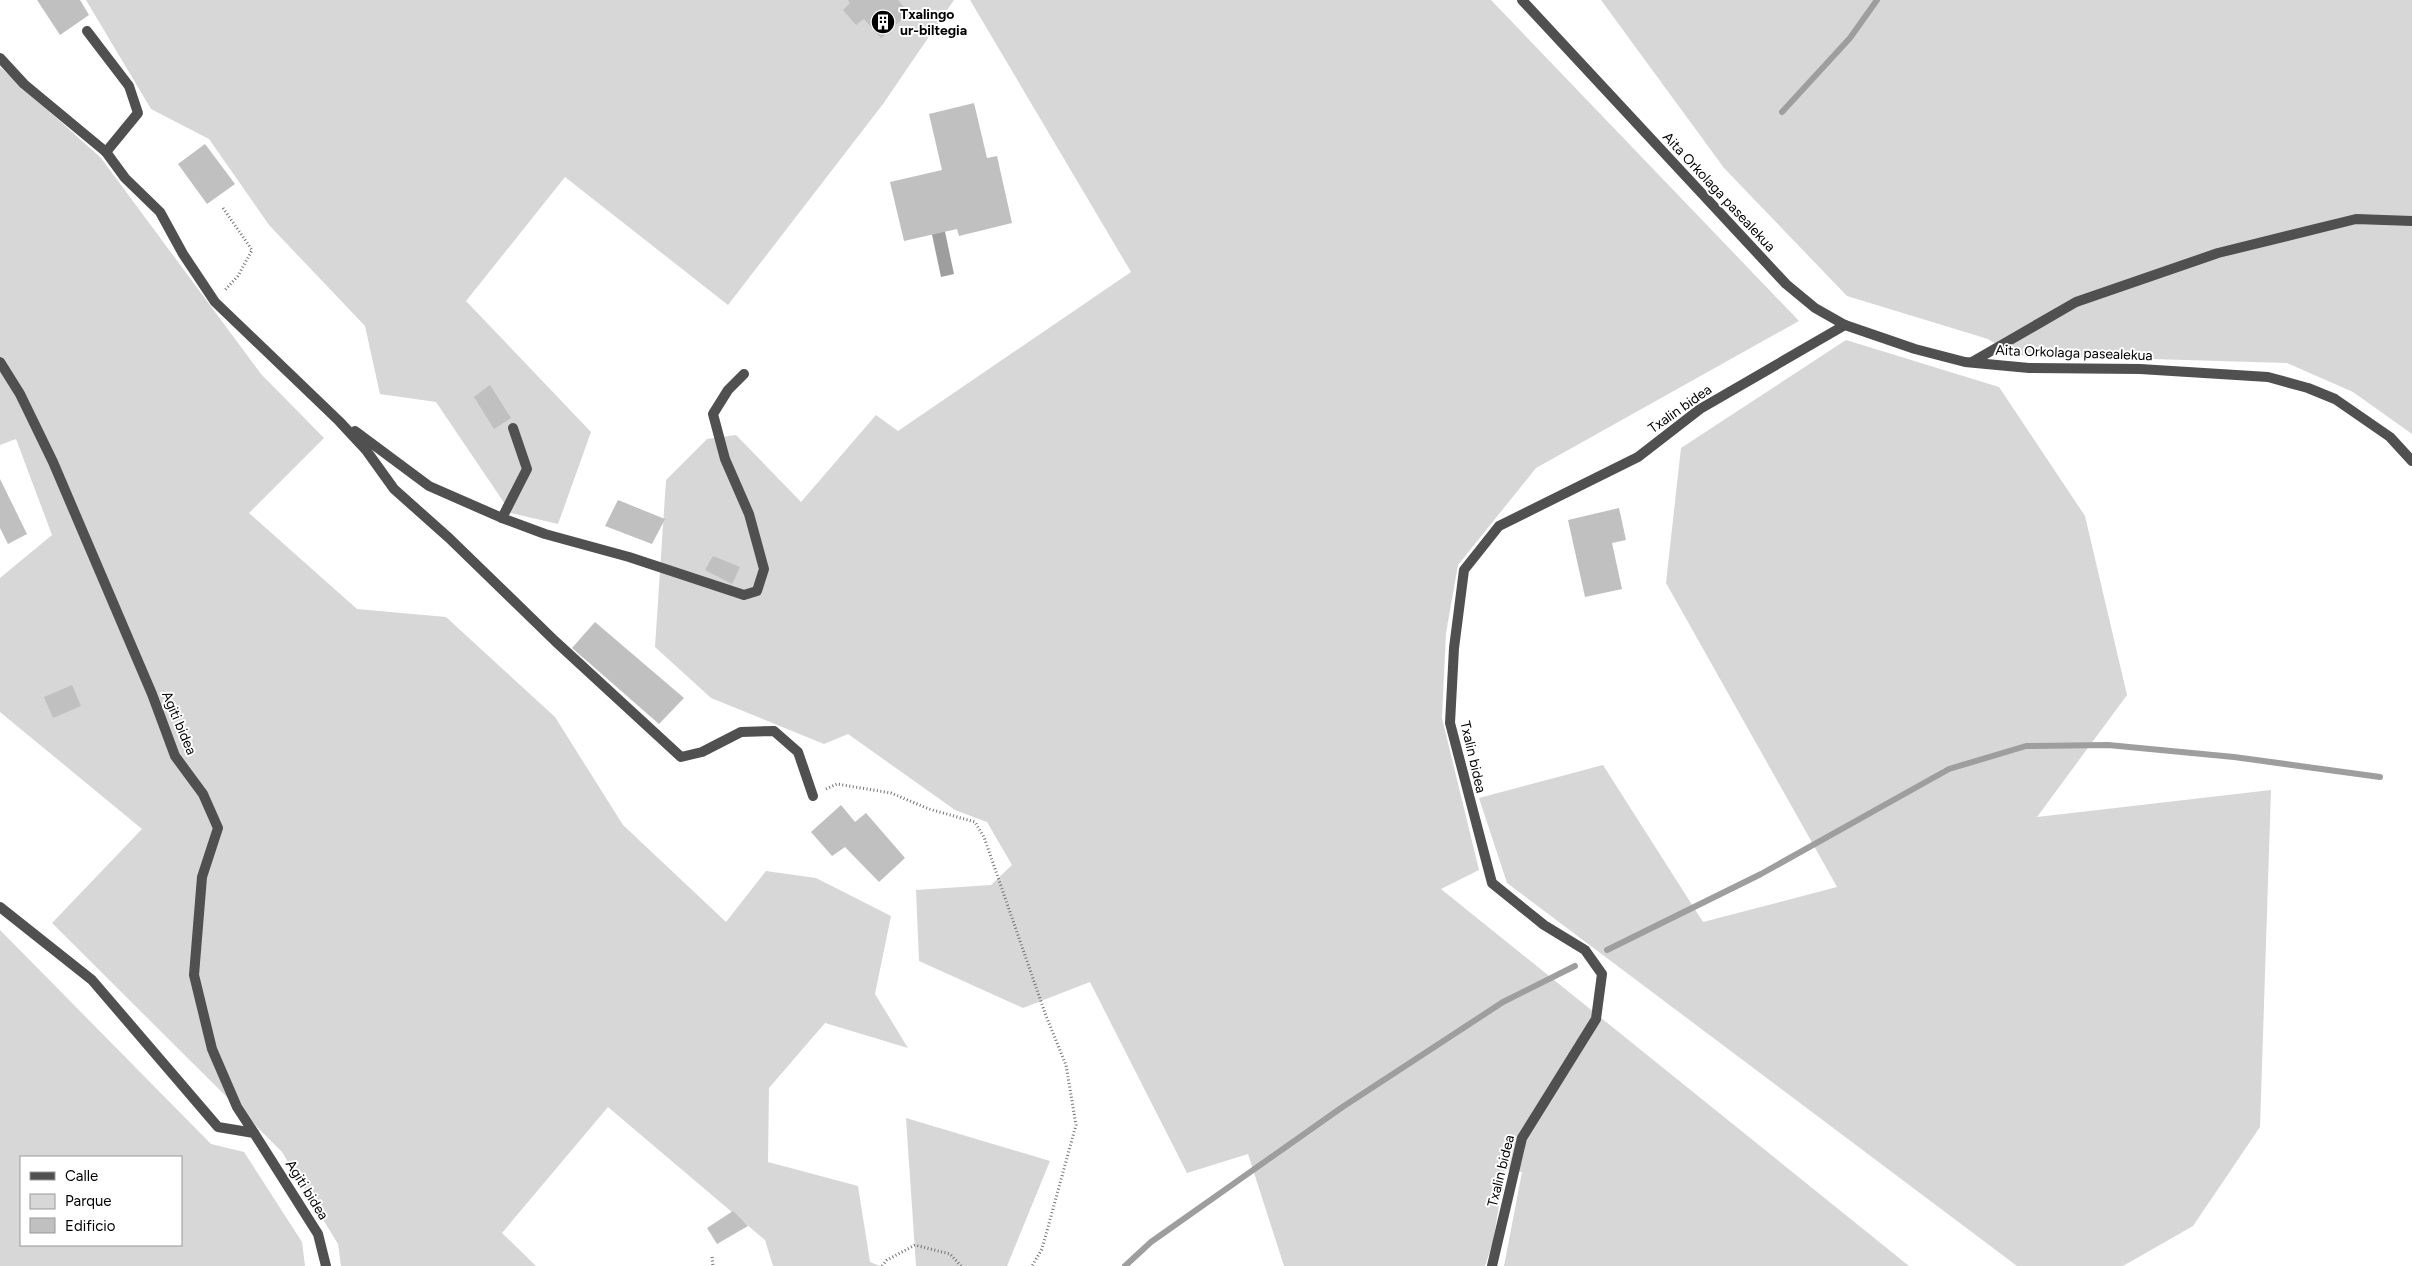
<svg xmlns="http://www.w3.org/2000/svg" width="2412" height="1266" font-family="Figtree,sans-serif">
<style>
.green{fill:#d7d7d7;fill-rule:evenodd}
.water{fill:#9e9e9e}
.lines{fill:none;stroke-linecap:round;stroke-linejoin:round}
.stream{stroke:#9e9e9e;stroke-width:6}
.building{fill:#c0c0c0}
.path{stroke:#727272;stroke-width:3;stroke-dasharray:1 2.5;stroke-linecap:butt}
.lane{stroke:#505050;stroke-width:10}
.street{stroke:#505050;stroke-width:10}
.labels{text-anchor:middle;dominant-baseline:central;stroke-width:4;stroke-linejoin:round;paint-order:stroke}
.poi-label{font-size:14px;font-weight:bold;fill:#000;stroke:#fff;text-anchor:start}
.street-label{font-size:14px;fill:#000;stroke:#fff}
</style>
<rect width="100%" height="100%" fill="#fff"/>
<g class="green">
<polygon points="86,0 954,0 883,104 728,305 565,177 466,301 591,432 558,524 511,513 436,402 380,394 365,326 269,225 209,139 151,109"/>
<polygon points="970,0 1491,0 1799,321 1536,468 1458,565 1446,633 1442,718 1479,870 1441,889 1909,1266 1504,1266 1522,1172 1505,1170 1493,1242 1485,1266 1284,1266 1248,1154 1187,1173 1090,982 1023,1008 919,961 916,890 991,885 1012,865 987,822 955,810 848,734 824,744 711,698 655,647 666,480 707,439 736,435 801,502 876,415 898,431 1131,272"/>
<polygon points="1601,0 2412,0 2412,434 2353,392 2287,363 2014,355 1988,339 1847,296 1724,168"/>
<polygon points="0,67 101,158 261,374 324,438 249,513 357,609 446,617 555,717 623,825 726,922 766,871 816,878 891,916 875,994 908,1048 825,1023 769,1088 768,1162 858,1186 870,1262 880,1266 773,1266 765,1240 608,1107 502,1233 536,1266 341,1266 338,1244 282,1152 52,923 142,829 0,712 0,578 52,535 16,439 0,445"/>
<polygon points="1846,340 1999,387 2085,516 2127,695 2037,817 2271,790 2260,1127 2193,1226 2123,1266 2017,1266 1507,883 1479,798 1603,765 1703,922 1837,887 1666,583 1681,448"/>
<path d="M0 930 211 1144 244 1152 302 1242 305 1266H0ZM21 1157H181V1245H21Z"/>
<polygon points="906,1118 1050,1161 1007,1266 916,1266"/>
</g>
<polygon class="water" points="944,227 954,274 941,277 931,230"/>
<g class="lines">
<g class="stream">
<polyline points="1782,112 1850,38 1877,0"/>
<polyline points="1607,950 1761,874 1949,769 2026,746 2108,745 2234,757 2380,777"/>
<polyline points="1125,1266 1151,1242 1341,1108 1503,1002 1575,966"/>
</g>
</g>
<g class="building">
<polygon points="37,0 80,0 89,15 60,35"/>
<polygon points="848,0 898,0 909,13 881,38 864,19 856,25 843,10 850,3"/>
<polygon points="974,103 987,158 997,156 1012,223 959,236 957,229 904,241 890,182 942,170 929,114"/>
<polygon points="205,144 235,184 207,204 178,164"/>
<polygon points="490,385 511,418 494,429 474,397"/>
<polygon points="0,479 27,534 8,544 0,528"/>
<polygon points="618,500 665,519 652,544 605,526"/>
<polygon points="1619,508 1626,540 1612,543 1622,589 1585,597 1568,520"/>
<polygon points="713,556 740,567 732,584 705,570"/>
<polygon points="595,622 684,698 659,724 572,648"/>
<polygon points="72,685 81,706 53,718 44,697"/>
<polygon points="841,805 855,822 866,813 905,858 879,882 845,847 832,856 811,832"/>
<polygon points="733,1211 748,1226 717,1244 707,1228"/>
</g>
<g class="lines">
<g class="path">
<polyline points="223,208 252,250 238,276 225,290"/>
<polyline points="826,789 837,784 891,793 929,809 975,822 984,837 1046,1016 1066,1065 1076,1125 1042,1249 1032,1266"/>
<polyline points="712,1257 713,1266"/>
<polyline points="882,1266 887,1260 915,1245 950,1254 961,1266"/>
</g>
<polyline class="lane" points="87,31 129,86 138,113 106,152"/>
<g class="street">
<polyline points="1522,0 1786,284 1815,308 1845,325 1915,349 1965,362 2029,368 2140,369 2268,377 2308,388 2335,399 2390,437 2412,461"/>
<polyline points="0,58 24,84 106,152 125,178 160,212 183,254 215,302 339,421 366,450 394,489 449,538 555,641 681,757 702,752 741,732 774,731 798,752 813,796"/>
<polyline points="0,362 20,394 53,462 152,694 175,756 203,794 218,828 202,877 194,975 212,1049 237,1107 254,1133"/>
<polyline points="1972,362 2076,302 2218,253 2356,219 2412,221"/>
<polyline points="355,431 429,486 502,518 545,534 629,557 744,595 757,591 764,569 749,514 725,459 713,414 728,390 744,374"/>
<polyline points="502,518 527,469 513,428"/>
<polyline points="0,907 92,980 218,1127 254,1133 318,1234 326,1266"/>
<polyline points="1492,1266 1522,1138 1596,1019 1602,974 1585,950 1544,925 1492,883 1450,723 1454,648 1464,570 1499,526 1638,457 1700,409 1845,325"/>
</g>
</g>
<defs>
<g id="building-disc" transform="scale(1.25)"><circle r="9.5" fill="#000" stroke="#fff"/><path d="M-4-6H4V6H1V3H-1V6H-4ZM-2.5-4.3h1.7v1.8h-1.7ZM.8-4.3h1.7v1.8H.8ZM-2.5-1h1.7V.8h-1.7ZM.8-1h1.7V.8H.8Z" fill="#fff"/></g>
</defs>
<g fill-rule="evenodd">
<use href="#building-disc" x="883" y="22"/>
</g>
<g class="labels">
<g class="poi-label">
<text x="900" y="14">Txalingo<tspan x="900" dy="16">ur-biltegia</tspan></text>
</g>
<g class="street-label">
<text transform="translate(1719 192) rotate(47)">Aita Orkolaga pasealekua</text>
<text transform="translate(2074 353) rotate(2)">Aita Orkolaga pasealekua</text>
<text transform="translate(1680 409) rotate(-35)">Txalin bidea</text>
<text transform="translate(179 723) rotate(67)">Agiti bidea</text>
<text transform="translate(1473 757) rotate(77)">Txalin bidea</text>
<text transform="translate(1501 1171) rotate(-76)">Txalin bidea</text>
<text transform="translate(307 1190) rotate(58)">Agiti bidea</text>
</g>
</g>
<rect x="20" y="1156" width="162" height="90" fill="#ffffff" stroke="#999999"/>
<rect x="30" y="1172" width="25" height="8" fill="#505050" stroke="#999999"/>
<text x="65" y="1181" font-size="15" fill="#000000">Calle</text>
<rect x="30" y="1194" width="25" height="15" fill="#d7d7d7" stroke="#999999"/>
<text x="65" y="1206" font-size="15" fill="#000000">Parque</text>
<rect x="30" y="1218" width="25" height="15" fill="#c0c0c0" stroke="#999999"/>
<text x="65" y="1231" font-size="15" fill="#000000">Edificio</text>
</svg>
